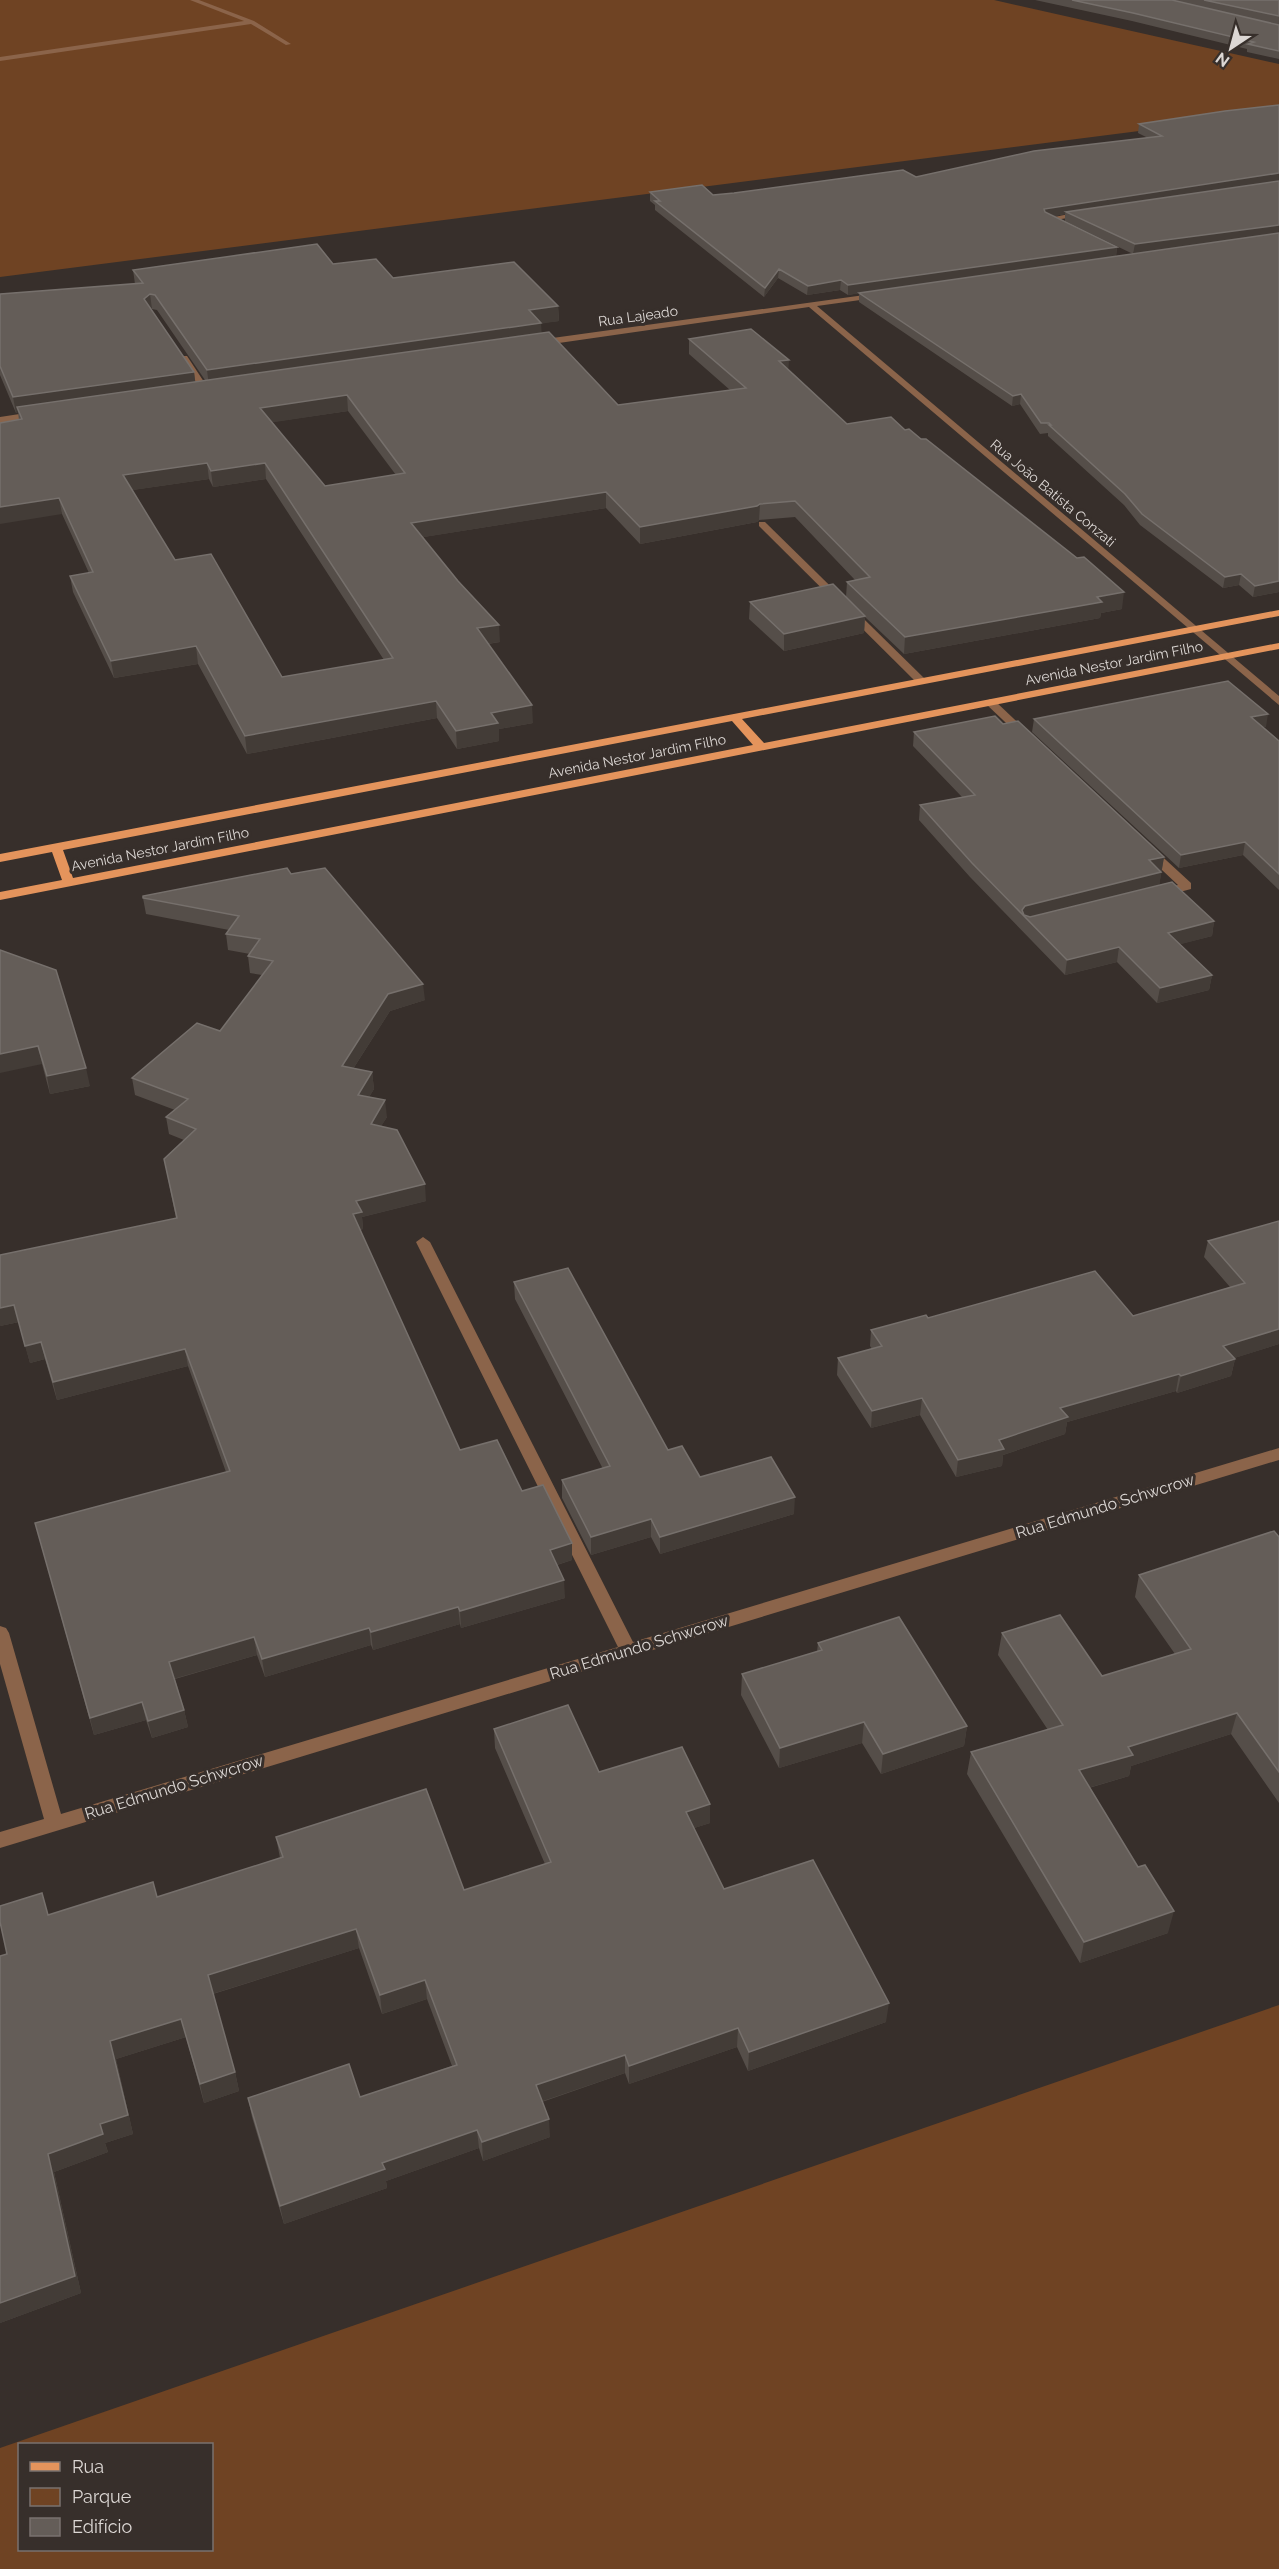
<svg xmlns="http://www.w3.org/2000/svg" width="1279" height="2569" font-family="Raleway,sans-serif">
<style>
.green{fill:#6f4323;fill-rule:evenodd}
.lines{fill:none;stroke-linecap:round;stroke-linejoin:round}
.minor{fill:#8b644a;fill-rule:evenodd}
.major{fill:#e4945c;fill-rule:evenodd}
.wall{fill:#554e49;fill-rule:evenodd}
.shaded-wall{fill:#433c37}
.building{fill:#645d58;stroke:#76706c;stroke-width:1.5;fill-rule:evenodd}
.labels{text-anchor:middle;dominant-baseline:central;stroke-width:6;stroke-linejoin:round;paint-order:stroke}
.far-street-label{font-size:14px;fill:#dcd7d4;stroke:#372f2b}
.street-label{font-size:16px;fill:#dcd7d4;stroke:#372f2b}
</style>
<rect width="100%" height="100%" fill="#372f2b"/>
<g class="green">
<polygon points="0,0 994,0 1279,64 1279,113 0,277"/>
<path d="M1279 2005V2569H0V2448ZM20 2444H212V2550H20Z"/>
</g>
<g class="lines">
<g class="minor">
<polygon points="190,0 199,0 254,21 291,44 286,45 251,24 0,61 0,57 244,21"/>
<polygon points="1083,211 1086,211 1086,215 1049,221 1045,219"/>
<polygon points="879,293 882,293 882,297 817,306 1279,696 1279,705 809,307 538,346 534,343 538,340"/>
<polygon points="181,356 187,356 210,391 209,393 203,393 180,358"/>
<polygon points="39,411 43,414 42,416 0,423 0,417"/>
<polygon points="759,522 765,522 925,679 925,683 917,683 759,526"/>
<polygon points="990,699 994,700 1029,733 1029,737 1021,737 986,704 985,702"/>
<polygon points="1150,848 1154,849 1191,883 1191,889 1161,897 1157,896 1155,893 1157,890 1178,885 1146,855 1144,852"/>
<polygon points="423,1237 430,1242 633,1642 1279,1448 1279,1460 0,1848 0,1832 44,1819 0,1664 0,1626 6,1628 9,1633 61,1814 618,1647 416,1242"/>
</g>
<path class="major" d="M1279 610V616L742 719 764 743 1279 643V649L0 900V892L62 880 52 852 0 862V854ZM732 721 753 745 73 878 63 850Z"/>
</g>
<g class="wall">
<polygon points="1035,0 1279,0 1279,59 1247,52 1247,49 1132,21"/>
<path d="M1279 105V592L1253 597 1239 585 1223 588 1140 525 1124 505 1048 436V433L1040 434 1020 404 1012 406 859 302V293L848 295 840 290 807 295 778 278 764 297 655 210V205L650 201V192L713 195 916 177 1148 138 1138 133 1139 124ZM1065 214V221L1133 254 1116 256 1117 247 1054 216Z"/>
<path d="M333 264 393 278 558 306 559 321 541 323V333L618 405 730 390 689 354V339L789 370 847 424 905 430 1122 609 1101 613 1100 618 904 654 865 617 864 633 784 651 749 619 750 602 846 597 847 582 855 580 795 517 759 520 757 522 640 544 606 508 423 537 500 642 488 644 533 723 499 729V741L457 749 437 718 247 754 198 664 114 678 73 592 70 576 89 573 19 420 18 412 16 413 0 375V294L135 284 133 270ZM152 309 157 310 205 380 195 382 194 372 151 310ZM348 411 396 475 325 486 272 422ZM209 479 213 487 266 479 384 660 282 677 175 560 132 490Z"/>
<polygon points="1034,719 1266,727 1263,727 1279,741 1279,890 1243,855 1179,868 1032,732"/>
<polygon points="1003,724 1164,857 1159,885 1214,921 1212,936 1180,944 1212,975 1209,990 1157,1003 1117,962 1065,975 970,877 919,820 920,805 962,797 913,746 914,732"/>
<polygon points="291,874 425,1000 390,1011 353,1069 372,1072 374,1089 369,1097 387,1117 381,1126 426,1201 362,1217 363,1229 360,1230 460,1450 522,1491 572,1560 557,1565 565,1598 461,1628 460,1624 373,1650 371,1645 265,1677 257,1655 175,1679 184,1710 188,1727 152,1738 146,1720 94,1735 35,1523 226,1472 188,1366 57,1400 45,1359 30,1363 19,1322 0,1326 176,1218 164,1159 184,1140 169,1134 166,1117 175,1110 135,1095 132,1078 220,1031 262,975 250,973 248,956 250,954 228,950 226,934 229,930 146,914 143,898"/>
<polygon points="0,950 90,1086 50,1094 42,1064"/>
<polygon points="1279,1221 1279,1344 1234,1358 1235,1359 1231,1376 1177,1393 1176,1391 1067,1422 1065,1434 1003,1455 1002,1466 956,1477 920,1415 871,1428 837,1375 838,1358 872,1349 870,1346 871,1330 928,1318 1133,1316 1230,1287 1204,1257 1208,1241"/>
<polygon points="514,1282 668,1450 700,1477 794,1514 660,1554 651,1537 591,1555 562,1498 562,1480 603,1469 515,1299"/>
<polygon points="1279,1537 1279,1803 1231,1734 1131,1766 1129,1776 1089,1788 1168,1933 1080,1963 967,1774 971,1752 1048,1730 998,1655 1002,1633 1102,1676 1175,1654 1135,1597 1139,1575"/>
<polygon points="818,1643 967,1726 964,1746 881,1774 862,1743 779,1768 741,1695 742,1674 817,1652"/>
<polygon points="494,1729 599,1772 710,1804 710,1823 694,1828 724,1889 886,2022 748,2071 737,2047 629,2084 625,2073 542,2102 550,2137 483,2161 479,2148 386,2181 387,2188 284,2224 252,2117 248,2098 360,2097 452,2066 427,1999 382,2014 359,1948 213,1994 235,2072 239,2091 204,2103 186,2037 116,2059 133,2134 105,2143 108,2152 54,2172 81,2293 0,2323 0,1956 7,1954 48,1915 157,1897 280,1858 276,1837 464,1890 545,1864 495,1748"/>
</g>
<g class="shaded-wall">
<polygon points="1279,173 1279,182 1066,212 1065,214 1043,218 1044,209"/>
<polygon points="1279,225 1279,234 1133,254 1135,244"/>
<polygon points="1117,247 1116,257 848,295 848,285"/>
<polygon points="779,269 778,278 764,297 765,288"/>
<polygon points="841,280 840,290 807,295 808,286"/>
<polygon points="150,294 152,309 146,314 144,299"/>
<polygon points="558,306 559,321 533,325 541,323 542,338 209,386 207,370 529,310"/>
<polygon points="789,360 788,375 779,361"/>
<polygon points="194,372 196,387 17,407 18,412 16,413 13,397"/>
<polygon points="1021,394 1020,404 1012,406 1013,396"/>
<polygon points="347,395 348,411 262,424 260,408"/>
<polygon points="207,463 209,479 126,491 123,475"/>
<polygon points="265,463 266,479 213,487 211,471"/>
<polygon points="606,492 606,508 412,539 411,523"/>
<polygon points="59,498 62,514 0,524 0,507"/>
<polygon points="760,504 759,520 757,522 640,544 640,527"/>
<polygon points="1241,574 1239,585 1223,588 1225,577"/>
<polygon points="1279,581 1279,592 1253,597 1255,586"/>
<polygon points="1124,592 1122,609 1101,613 1100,618 904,654 905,637 1097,597"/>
<polygon points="865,616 864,633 784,651 784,634"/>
<polygon points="499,625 500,642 478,645 477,628"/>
<polygon points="196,646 198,664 114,678 111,661"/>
<polygon points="436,701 437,718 247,754 245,736"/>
<polygon points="532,705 533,723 499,729 499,741 457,749 456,731 491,713"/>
<polygon points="1268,714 1266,727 1249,730 1251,717"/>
<polygon points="1245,842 1243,855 1179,868 1181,855"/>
<polygon points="1164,857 1159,887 1028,920 1022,913 1022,910 1025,906 1149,860"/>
<polygon points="1214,921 1212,936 1166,948 1168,933"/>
<polygon points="1119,947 1117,962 1065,975 1067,960"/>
<polygon points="1212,975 1209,990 1157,1003 1160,988"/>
<polygon points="423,984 425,1000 390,1011 344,1083 342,1066 388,994"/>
<polygon points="38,1046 42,1064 0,1073 0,1054"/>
<polygon points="86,1068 90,1086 50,1094 47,1076"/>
<polygon points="372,1072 374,1089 360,1112 358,1095"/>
<polygon points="385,1100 387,1117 372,1141 371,1124"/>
<polygon points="425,1184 426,1201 362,1217 363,1229 354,1231 353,1214 356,1201"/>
<polygon points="14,1305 19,1322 0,1326 0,1308"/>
<polygon points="1279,1329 1279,1344 1219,1363 1223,1346"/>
<polygon points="41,1342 45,1359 30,1363 25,1346"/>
<polygon points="185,1349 188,1366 57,1400 53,1382"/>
<polygon points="1235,1359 1231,1376 1177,1393 1181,1376"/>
<polygon points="1179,1374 1176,1391 1067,1422 1065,1434 1003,1455 1002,1466 956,1477 958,1460 1060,1408"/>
<polygon points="922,1398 920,1415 871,1428 872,1411"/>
<polygon points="795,1497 794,1514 660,1554 660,1537"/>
<polygon points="651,1519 651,1537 591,1555 591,1537"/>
<polygon points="572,1543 572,1560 550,1567 550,1550"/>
<polygon points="564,1580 565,1598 461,1628 460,1611"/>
<polygon points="458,1607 460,1624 373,1650 371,1632"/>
<polygon points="369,1628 371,1645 265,1677 262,1659"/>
<polygon points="254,1637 257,1655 173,1679 169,1662"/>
<polygon points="142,1702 146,1720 94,1735 90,1718"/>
<polygon points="184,1710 188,1727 152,1738 148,1721"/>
<polygon points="1237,1713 1231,1734 1131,1766 1129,1776 1074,1792 1079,1770 1128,1747"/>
<polygon points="864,1722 862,1743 779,1768 780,1748"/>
<polygon points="967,1726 964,1746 881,1774 883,1754"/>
<polygon points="710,1804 710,1823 685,1831 686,1812"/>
<polygon points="1174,1911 1168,1933 1080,1963 1084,1942"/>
<polygon points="356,1929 359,1948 212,1994 208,1975"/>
<polygon points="425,1980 427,1999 382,2014 380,1995"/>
<polygon points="889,2003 886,2022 748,2071 749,2052"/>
<polygon points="181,2019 186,2037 116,2059 133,2134 105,2143 108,2152 54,2172 81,2293 0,2323 0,2303 48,2154 100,2124 110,2041"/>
<polygon points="738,2028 737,2047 629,2084 629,2066"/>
<polygon points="625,2055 625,2073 537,2103 536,2085"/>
<polygon points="235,2072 239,2091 204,2103 200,2084"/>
<polygon points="549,2119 550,2137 483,2161 482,2142"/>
<polygon points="477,2130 479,2148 386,2181 387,2188 284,2224 280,2206 382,2163"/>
</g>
<g class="building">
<polygon points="1072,0 1172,0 1279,25 1279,51 1248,44 1254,42 1133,13"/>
<polygon points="1204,0 1279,0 1279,16"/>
<polygon points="1279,105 1279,173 1044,209 1045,212 1117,247 848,285 841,280 808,286 779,269 765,288 655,201 660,201 650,192 702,185 713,195 734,193 903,170 916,177 1034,151 1162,136 1139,124 1225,111"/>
<polygon points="1279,181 1279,225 1135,244 1066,212"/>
<polygon points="1279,233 1279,581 1255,586 1241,574 1225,577 1142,514 1125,494 1049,425 1051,425 1049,423 1041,423 1021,394 1013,396 859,293"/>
<polygon points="317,244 333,264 376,259 393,278 514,262 558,306 529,310 541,323 207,370 155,295 150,294 144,299 194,372 13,397 0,366 0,294 143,283 133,270"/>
<path d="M751 329 789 360 779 361 847 424 891 417 905 430 909 429 921 439H926L1077 558 1084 557 1124 592 1097 597 1102 602 905 637 847 582 870 577 795 501 760 504 757 506 640 527 606 492 411 523 458 581 499 625 477 628 532 705 491 713 498 723 456 731 436 701 245 736 196 646 111 661 70 576 93 572 59 498 0 507V423L22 419 17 407 549 332 618 405 746 388 689 339ZM347 395 405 473 325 486 260 408ZM207 463 211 471 265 463 393 658 282 677 211 554 175 560 123 475Z"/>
<polygon points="833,584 865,616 784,634 750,602"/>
<polygon points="1228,681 1268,714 1251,717 1279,741 1279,874 1245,842 1181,855 1034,719"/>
<polygon points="995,716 1003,724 1018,721 1164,857 1149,860 1161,872 1025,906 1022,910 1024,915 1030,917 1172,882 1214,921 1168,933 1212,975 1160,988 1119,947 1067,960 972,863 920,805 975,795 914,732"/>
<polygon points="287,868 291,874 325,868 423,984 388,994 342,1066 372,1072 358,1095 385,1100 371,1124 397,1130 425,1184 356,1201 362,1212 353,1214 460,1450 497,1440 522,1491 543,1485 572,1543 550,1550 564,1580 460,1611 458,1607 371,1632 369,1628 262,1659 254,1637 169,1662 184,1710 148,1721 142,1702 90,1718 35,1523 230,1471 185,1349 53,1382 41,1342 25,1346 14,1305 0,1308 0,1255 177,1218 164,1159 196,1129 166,1117 188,1099 132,1078 197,1023 220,1031 273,961 248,956 260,939 226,934 239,916 143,898 143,896"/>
<polygon points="0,950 56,970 86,1068 47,1076 38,1046 0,1054"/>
<polygon points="1279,1221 1279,1329 1223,1346 1235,1359 1181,1376 1179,1374 1060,1408 1068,1417 999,1440 1004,1449 958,1460 922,1398 872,1411 838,1358 882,1346 871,1330 926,1315 928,1318 1095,1271 1133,1316 1245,1283 1208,1241"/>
<polygon points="568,1268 668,1450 682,1446 700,1477 771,1457 795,1497 660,1537 651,1519 591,1537 562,1480 610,1466 514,1282"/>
<polygon points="1274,1531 1279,1537 1279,1772 1237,1713 1128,1747 1133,1755 1079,1770 1138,1867 1145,1865 1174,1911 1084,1942 971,1752 1063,1725 1002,1633 1060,1615 1102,1676 1191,1649 1139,1575"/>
<polygon points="899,1617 967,1726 883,1754 864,1722 780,1748 742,1674 822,1650 818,1643"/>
<polygon points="568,1705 599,1772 682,1747 710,1804 686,1812 724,1889 813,1860 889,2003 749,2052 738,2028 629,2066 625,2055 536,2085 549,2119 482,2142 477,2130 382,2163 385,2169 280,2206 248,2098 349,2064 360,2097 457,2065 425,1980 380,1995 356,1929 208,1975 235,2072 200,2084 181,2019 110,2041 128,2115 100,2124 103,2134 48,2154 75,2276 0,2303 0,1956 7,1954 0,1922 0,1906 42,1893 48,1915 153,1882 157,1897 283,1857 276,1837 426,1789 464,1890 551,1862 494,1729"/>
</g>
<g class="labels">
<g class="far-street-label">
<text transform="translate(638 316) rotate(-8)">Rua Lajeado</text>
<text transform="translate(1053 493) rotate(40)">Rua João Batista Conzati</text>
<text transform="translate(1114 663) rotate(-11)">Avenida Nestor Jardim Filho</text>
<text transform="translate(637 756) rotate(-11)">Avenida Nestor Jardim Filho</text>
<text transform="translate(160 849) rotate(-11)">Avenida Nestor Jardim Filho</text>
</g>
<g class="street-label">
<text transform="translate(1105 1506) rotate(-17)">Rua Edmundo Schwcrow</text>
<text transform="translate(639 1647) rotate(-17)">Rua Edmundo Schwcrow</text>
<text transform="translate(174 1787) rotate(-17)">Rua Edmundo Schwcrow</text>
</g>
</g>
<rect x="18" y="2443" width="195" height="108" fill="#372f2b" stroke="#79726f" stroke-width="1.5"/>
<rect x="30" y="2462" width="30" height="9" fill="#e4945c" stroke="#79726f" stroke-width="1.5"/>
<text x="72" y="2473" font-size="18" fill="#dcd7d4">Rua</text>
<rect x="30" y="2488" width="30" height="18" fill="#6f4323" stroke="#79726f" stroke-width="1.5"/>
<text x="72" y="2503" font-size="18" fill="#dcd7d4">Parque</text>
<rect x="30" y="2518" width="30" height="18" fill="#645d58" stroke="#79726f" stroke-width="1.5"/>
<text x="72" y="2533" font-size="18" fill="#dcd7d4">Edifício</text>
<g transform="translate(1231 48) rotate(216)" stroke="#372f2b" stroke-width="4.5" paint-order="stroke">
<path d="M0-4.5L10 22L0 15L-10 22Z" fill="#dcd7d4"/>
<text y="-9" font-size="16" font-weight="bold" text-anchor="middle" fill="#dcd7d4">N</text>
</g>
</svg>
